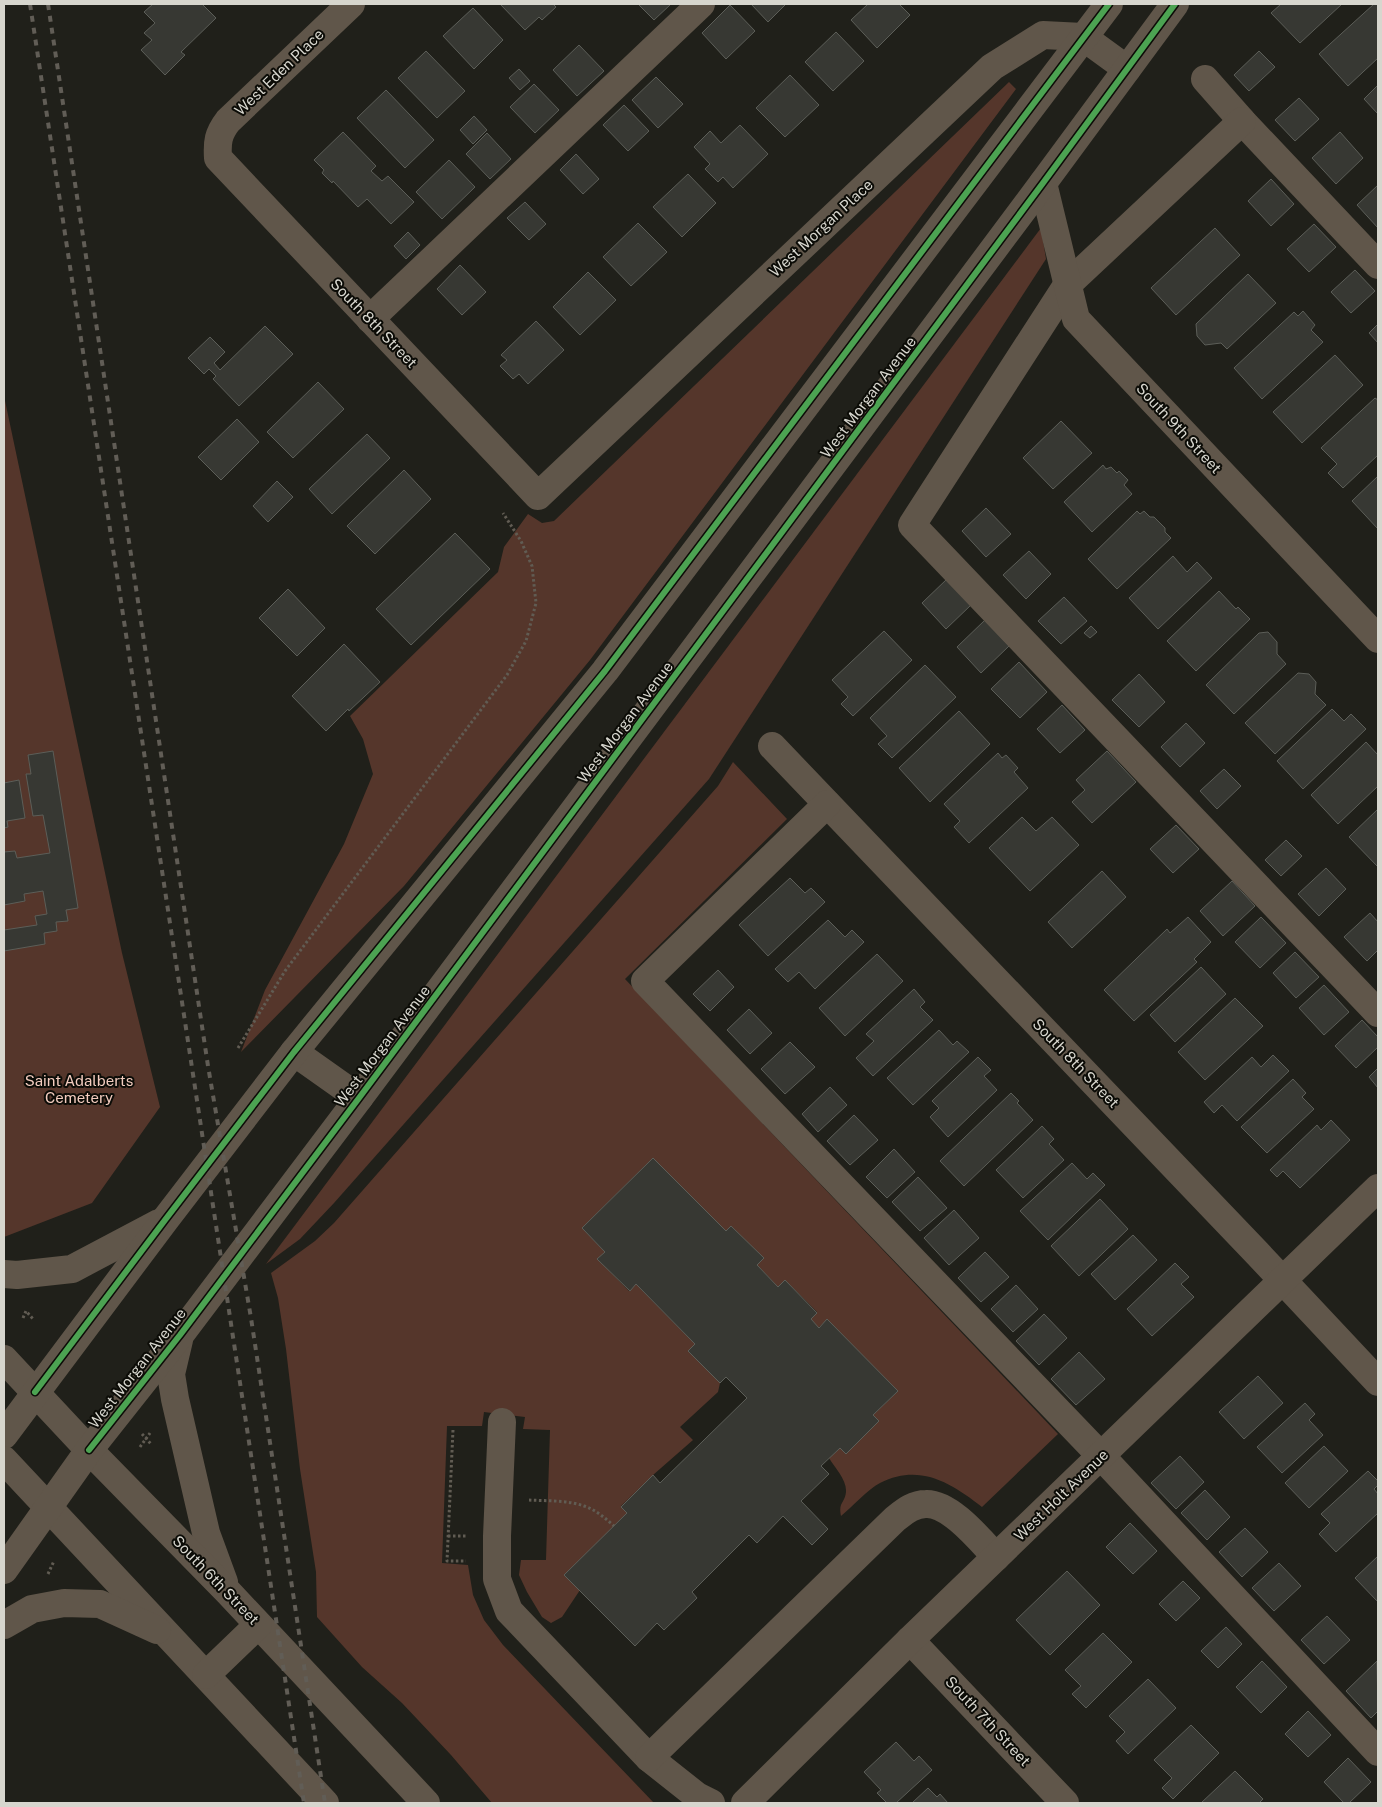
<svg xmlns="http://www.w3.org/2000/svg" width="1382" height="1807" font-family="'Public Sans',sans-serif">
<style>
.green{fill:#55362b}
.building{fill:#373833;stroke:#5c5e58}
.lines{fill:none;stroke-linecap:round;stroke-linejoin:round}
.path{stroke:#615c53;stroke-width:3;stroke-dasharray:2.5 2.5;stroke-linecap:butt}
.minor{stroke:#60564a;stroke-width:28}
.rail{stroke:#615d56;stroke-width:4;stroke-dasharray:6 6;stroke-linecap:butt}
.cycleway-casing{stroke:#0c0c07;stroke-width:9}
.cycleway{stroke:#4ca352;stroke-width:6}
.labels{text-anchor:middle;dominant-baseline:central;stroke-width:4;stroke-linejoin:round;paint-order:stroke}
.street-label{font-size:15px;fill:#d7d6ce;stroke:#0c0c07}
.park-label{font-size:15px;fill:#f3ccbf;stroke:#0c0c07}
</style>
<rect width="100%" height="100%" fill="#20201a"/>
<g class="green">
<polygon points="1009,82 1016,89 590,660 404,886 241,1052 265,990 344,844 373,774 363,739 350,716 498,572 504,547 528,514 542,523 554,521"/>
<polygon points="1041,228 1046,259 709,779 334,1203 300,1239 266,1264"/>
<polygon points="4,396 122,953 160,1107 92,1203 4,1237"/>
<path d="M733 762 787 819 625 979 1058 1434 982 1507C951 1483 920 1463 880 1483 868 1489 852 1507 841 1516 838 1502 845 1503 846 1492 847 1480 835 1468 829 1458L840 1448 846 1454 879 1421 873 1415 898 1391 827 1320 818 1328 811 1319 817 1312 785 1280 778 1287 757 1265 763 1258 731 1226 726 1231 653 1158 582 1228 605 1252 598 1259 629 1291 636 1284 695 1344 688 1351 720 1383 718 1392 680 1427 693 1440 653 1475 621 1506 627 1513 580 1590 562 1617 551 1623 542 1617 527 1592 519 1575 521 1560H546L550 1430 523 1429 525 1417 484 1412 482 1426H447L442 1563 468 1565 473 1595 484 1620 503 1645 654 1803H492L451 1755 402 1703 362 1667 317 1617 316 1572 300 1469 286 1349 278 1298 271 1273 315 1241 334 1223 718 786Z"/>
</g>
<g class="building">
<polygon points="153,4 202,4 216,18 181,52 185,55 165,75 141,50 152,40 144,33 155,23 144,12"/>
<polygon points="500,4 553,4 556,7 542,20 539,17 525,30"/>
<polygon points="638,4 671,4 654,20"/>
<polygon points="751,4 786,4 768,22"/>
<polygon points="868,4 899,4 910,15 877,48 851,20"/>
<polygon points="1281,4 1342,4 1300,43 1271,13"/>
<polygon points="1374,4 1378,4 1378,58 1348,86 1319,54"/>
<polygon points="730,5 755,31 726,59 702,33"/>
<polygon points="473,8 503,40 474,69 443,36"/>
<polygon points="836,32 864,61 833,91 805,62"/>
<polygon points="579,45 604,71 577,96 553,70"/>
<polygon points="426,51 465,91 437,118 398,78"/>
<polygon points="1259,51 1275,67 1249,91 1234,75"/>
<polygon points="519,69 530,81 520,90 509,78"/>
<polygon points="790,75 819,105 785,137 756,108"/>
<polygon points="656,77 683,104 658,128 632,100"/>
<polygon points="534,84 559,110 535,133 510,107"/>
<polygon points="1378,85 1378,114 1364,99"/>
<polygon points="386,90 434,140 405,168 357,118"/>
<polygon points="1299,98 1319,119 1295,141 1275,120"/>
<polygon points="624,105 649,131 628,151 603,125"/>
<polygon points="474,116 487,130 473,144 460,130"/>
<polygon points="740,125 768,154 733,188 723,177 718,182 705,169 710,164 694,147 710,131 721,143"/>
<polygon points="343,132 376,166 371,171 382,181 388,176 414,202 391,224 367,199 358,207 333,181 332,183 322,173 324,170 314,160"/>
<polygon points="1340,132 1363,158 1336,184 1312,158"/>
<polygon points="487,133 511,159 490,179 466,154"/>
<polygon points="576,154 599,179 583,194 560,170"/>
<polygon points="449,160 475,187 442,219 416,192"/>
<polygon points="688,174 716,203 682,237 653,207"/>
<polygon points="1271,179 1294,204 1271,226 1248,201"/>
<polygon points="1378,185 1378,228 1357,205"/>
<polygon points="525,202 546,224 529,240 507,218"/>
<polygon points="638,223 667,252 631,286 603,257"/>
<polygon points="1314,224 1336,247 1309,272 1287,249"/>
<polygon points="1215,228 1240,255 1176,315 1151,288"/>
<polygon points="408,232 420,245 406,259 394,246"/>
<polygon points="460,265 486,292 462,315 437,289"/>
<polygon points="1355,270 1375,291 1351,313 1331,292"/>
<polygon points="588,272 616,300 580,335 553,307"/>
<polygon points="1248,274 1276,303 1227,349 1221,343 1205,345 1197,336 1196,324"/>
<polygon points="1303,311 1315,325 1311,330 1323,342 1262,399 1234,368 1294,312 1298,316"/>
<polygon points="536,321 564,350 528,384 519,374 513,379 500,366 507,360 501,355"/>
<polygon points="1378,324 1378,343 1369,333"/>
<polygon points="265,326 293,354 239,406 213,379 216,376 209,369 204,374 188,358 210,337 225,352 214,363 220,370"/>
<polygon points="1335,355 1363,385 1302,443 1273,412"/>
<polygon points="318,382 344,409 293,458 267,432"/>
<polygon points="1375,398 1378,400 1378,455 1343,488 1328,473 1337,464 1321,448"/>
<polygon points="237,419 259,442 221,480 198,457"/>
<polygon points="1061,421 1092,453 1053,489 1023,458"/>
<polygon points="367,434 390,458 332,514 309,489"/>
<polygon points="1103,465 1106,469 1111,467 1117,473 1119,471 1128,480 1124,485 1132,494 1092,532 1064,502"/>
<polygon points="404,470 431,499 375,554 347,526"/>
<polygon points="1378,476 1378,529 1352,501"/>
<polygon points="277,481 293,497 268,522 253,506"/>
<polygon points="986,508 1011,534 986,557 962,531"/>
<polygon points="1137,511 1140,514 1144,511 1150,517 1154,517 1165,528 1165,532 1171,538 1117,589 1088,559"/>
<polygon points="455,533 490,569 411,645 376,609"/>
<polygon points="1029,551 1051,574 1026,599 1003,575"/>
<polygon points="1173,556 1187,572 1197,562 1212,578 1158,629 1129,598"/>
<polygon points="947,579 971,605 946,629 922,603"/>
<polygon points="288,589 325,628 297,656 259,618"/>
<polygon points="1219,591 1236,609 1238,607 1250,619 1196,671 1167,641"/>
<polygon points="1064,597 1087,621 1061,644 1038,621"/>
<polygon points="985,620 1009,646 981,673 957,647"/>
<polygon points="1091,626 1097,632 1090,638 1084,633"/>
<polygon points="884,631 912,660 853,716 841,704 848,697 832,680"/>
<polygon points="1268,632 1277,642 1277,654 1286,664 1234,714 1206,685 1259,633"/>
<polygon points="344,644 380,682 349,711 348,709 326,731 292,696"/>
<polygon points="1019,662 1047,692 1020,718 991,689"/>
<polygon points="925,665 956,697 892,758 878,744 887,736 870,718"/>
<polygon points="1298,673 1309,674 1316,682 1315,694 1326,705 1275,754 1245,723"/>
<polygon points="1139,674 1165,702 1139,727 1112,700"/>
<polygon points="1062,705 1085,730 1060,753 1037,729"/>
<polygon points="1332,709 1344,721 1351,714 1366,729 1303,789 1277,761"/>
<polygon points="959,711 990,744 930,802 899,768"/>
<polygon points="1186,723 1205,743 1180,767 1161,747"/>
<polygon points="1366,742 1378,755 1378,786 1338,824 1311,795"/>
<polygon points="53,751 78,908 66,910 68,921 56,922 57,931 44,933 45,944 4,951 4,930 37,925 35,916 47,914 43,891 24,894 25,901 4,905 4,852 15,851 17,858 50,853 43,815 33,816 26,774 31,774 28,755"/>
<polygon points="1107,751 1136,782 1092,823 1072,802 1085,790 1076,780"/>
<polygon points="998,753 1002,758 1006,755 1018,768 1014,772 1028,788 969,843 954,827 960,821 944,804"/>
<polygon points="1224,769 1241,786 1217,809 1200,791"/>
<polygon points="19,780 25,818 7,821 8,827 4,828 4,783"/>
<polygon points="1378,809 1378,867 1349,837"/>
<polygon points="1022,817 1036,831 1052,817 1079,845 1030,891 989,848"/>
<polygon points="1176,825 1199,849 1173,873 1150,849"/>
<polygon points="1286,840 1302,856 1281,876 1265,860"/>
<polygon points="1326,868 1346,889 1319,916 1298,894"/>
<polygon points="1102,871 1126,897 1072,948 1048,922"/>
<polygon points="790,878 805,893 811,888 825,902 768,956 739,925"/>
<polygon points="1232,881 1255,906 1223,936 1200,911"/>
<polygon points="1370,913 1378,922 1378,950 1367,961 1344,937"/>
<polygon points="1188,917 1211,942 1194,959 1197,962 1134,1021 1104,990 1167,929 1170,933"/>
<polygon points="1261,917 1286,943 1260,968 1235,942"/>
<polygon points="828,920 845,937 852,930 864,942 815,989 799,972 788,982 775,969"/>
<polygon points="1295,952 1319,977 1296,998 1273,973"/>
<polygon points="877,954 903,981 845,1036 819,1008"/>
<polygon points="1201,967 1226,994 1175,1042 1150,1015"/>
<polygon points="718,970 734,987 710,1011 693,994"/>
<polygon points="1324,985 1349,1012 1324,1035 1299,1008"/>
<polygon points="914,989 925,1002 920,1007 933,1020 873,1076 856,1058 874,1041 866,1034"/>
<polygon points="1235,998 1263,1026 1205,1080 1178,1052"/>
<polygon points="749,1009 772,1033 750,1054 727,1030"/>
<polygon points="1362,1020 1378,1037 1378,1047 1356,1068 1335,1046"/>
<polygon points="939,1030 953,1045 957,1041 969,1052 913,1105 887,1078"/>
<polygon points="790,1042 815,1067 785,1094 761,1069"/>
<polygon points="1273,1055 1289,1071 1237,1121 1222,1105 1214,1113 1204,1102 1252,1057 1261,1067"/>
<polygon points="978,1057 991,1070 984,1076 997,1090 948,1137 930,1117 939,1108 932,1101"/>
<polygon points="1378,1068 1378,1088 1369,1077"/>
<polygon points="1293,1079 1306,1093 1302,1097 1314,1109 1267,1153 1241,1127"/>
<polygon points="830,1087 847,1105 818,1132 802,1114"/>
<polygon points="1011,1093 1019,1101 1017,1103 1033,1120 964,1186 940,1161"/>
<polygon points="854,1115 878,1140 850,1165 827,1141"/>
<polygon points="1331,1120 1350,1140 1300,1188 1283,1171 1277,1177 1270,1170 1317,1125 1321,1130"/>
<polygon points="1042,1126 1054,1139 1049,1144 1064,1160 1023,1198 996,1170"/>
<polygon points="894,1149 915,1172 887,1198 866,1177"/>
<polygon points="653,1158 726,1231 731,1226 764,1258 757,1265 778,1287 785,1280 817,1313 811,1319 819,1328 827,1319 898,1391 873,1415 879,1421 846,1454 840,1448 821,1466 829,1474 801,1501 828,1529 812,1545 783,1516 757,1543 749,1535 692,1592 697,1598 664,1630 657,1623 635,1646 564,1575 627,1513 621,1507 653,1475 660,1483 747,1398 726,1377 720,1383 688,1351 695,1344 636,1284 630,1291 597,1259 605,1252 582,1228"/>
<polygon points="1072,1163 1087,1179 1093,1173 1105,1185 1048,1240 1020,1211"/>
<polygon points="918,1177 947,1208 920,1231 892,1202"/>
<polygon points="1100,1199 1128,1229 1079,1276 1051,1246"/>
<polygon points="954,1210 979,1238 949,1265 924,1238"/>
<polygon points="1133,1235 1157,1260 1115,1300 1091,1274"/>
<polygon points="985,1252 1009,1277 981,1302 958,1278"/>
<polygon points="1175,1263 1189,1277 1181,1284 1194,1297 1152,1336 1127,1309"/>
<polygon points="1016,1285 1038,1309 1013,1332 991,1309"/>
<polygon points="1044,1314 1067,1338 1039,1365 1016,1341"/>
<polygon points="1079,1352 1105,1379 1076,1405 1051,1379"/>
<polygon points="1258,1376 1283,1403 1244,1439 1219,1412"/>
<polygon points="1305,1403 1315,1414 1309,1420 1323,1435 1282,1473 1257,1447"/>
<polygon points="1324,1446 1348,1471 1309,1508 1285,1483"/>
<polygon points="1180,1456 1204,1482 1176,1509 1151,1483"/>
<polygon points="1368,1471 1378,1481 1378,1485 1374,1489 1378,1494 1378,1513 1336,1552 1319,1534 1330,1523 1321,1514"/>
<polygon points="1205,1490 1230,1517 1207,1540 1181,1513"/>
<polygon points="1130,1523 1157,1551 1133,1574 1106,1547"/>
<polygon points="1245,1528 1268,1552 1242,1577 1219,1552"/>
<polygon points="1378,1556 1378,1602 1355,1578"/>
<polygon points="1279,1563 1301,1586 1274,1611 1252,1588"/>
<polygon points="1067,1571 1100,1605 1050,1655 1016,1620"/>
<polygon points="1183,1581 1200,1598 1176,1621 1159,1604"/>
<polygon points="1327,1616 1350,1640 1324,1664 1301,1640"/>
<polygon points="1226,1627 1242,1644 1218,1668 1201,1651"/>
<polygon points="1103,1633 1132,1662 1086,1708 1072,1694 1081,1686 1065,1670"/>
<polygon points="1262,1661 1287,1687 1261,1713 1236,1687"/>
<polygon points="1377,1661 1378,1711 1371,1718 1346,1691"/>
<polygon points="1148,1679 1176,1708 1128,1754 1116,1741 1125,1732 1109,1716"/>
<polygon points="1308,1711 1331,1735 1308,1757 1285,1734"/>
<polygon points="1191,1725 1219,1753 1173,1799 1162,1788 1172,1778 1154,1760"/>
<polygon points="896,1742 914,1761 919,1756 932,1770 896,1803 887,1803 877,1793 881,1790 864,1772"/>
<polygon points="1348,1758 1371,1782 1349,1803 1344,1803 1324,1782"/>
<polygon points="1235,1771 1263,1799 1259,1803 1201,1803"/>
<polygon points="928,1788 937,1797 940,1794 948,1803 912,1803"/>
</g>
<g class="lines">
<g class="path">
<polyline points="238,1048 285,971 507,675 526,641 536,603 532,566 521,541 503,513"/>
<polyline points="23,1318 26,1311 34,1320"/>
<polyline points="453,1430 447,1561 466,1561"/>
<polyline points="142,1434 151,1444"/>
<polyline points="140,1447 150,1433"/>
<path d="M529 1500C546 1501 567 1500 584 1506 596 1510 605 1518 614 1526"/>
<polyline points="448,1536 466,1536"/>
<polyline points="48,1574 54,1561"/>
</g>
<g class="minor">
<path d="M351 4 228 121C218 134 217 142 218 158L538 496 992 67 1043 35 1083 37 1127 69"/>
<polyline points="1205,79 1242,121 1378,265"/>
<polyline points="1242,121 1067,285 912,525 1378,1013"/>
<polyline points="1043,183 1076,319 1378,639"/>
<polyline points="370,319 701,4"/>
<polyline points="772,746 1257,1253 1378,1382"/>
<polyline points="827,804 645,981 1101,1456 1378,1752"/>
<polyline points="294,1052 359,1098"/>
<polyline points="4,1274 17,1275 72,1269 159,1223"/>
<polyline points="179,1340 171,1374 175,1399 206,1533 224,1582"/>
<polyline points="4,1359 89,1450 228,1592 426,1803"/>
<polyline points="502,1422 497,1536 497,1579 509,1611 649,1758 697,1796 711,1803"/>
<polyline points="4,1435 165,1220 294,1052 605,671 1109,4"/>
<polyline points="4,1460 325,1803"/>
<polyline points="4,1570 89,1450 180,1335 359,1098 1043,183 1175,4"/>
<polyline points="4,1625 32,1609 64,1603 100,1604 157,1630"/>
<polyline points="910,1640 1065,1803"/>
<polyline points="206,1675 258,1625"/>
<path d="M649 1758 895 1519C904 1512 913 1504 926 1504 950 1503 980 1540 996 1557"/>
<polyline points="745,1803 910,1640 1378,1188"/>
</g>
<g class="rail">
<polyline points="30,4 304,1803"/>
<polyline points="48,4 208,1066 251,1318 325,1803"/>
</g>
<g class="cycleway-casing">
<g id="cycleway">
<polyline points="35,1392 165,1220 294,1052 605,671 1109,4"/>
<polyline points="89,1450 180,1335 359,1098 1043,183 1175,4"/>
</g>
</g>
<use href="#cycleway" class="cycleway"/>
</g>
<g class="labels">
<g class="street-label">
<text transform="translate(279 72) rotate(-44)">West Eden Place</text>
<text transform="translate(821 228) rotate(-43)">West Morgan Place</text>
<text transform="translate(374 323) rotate(46)">South 8th Street</text>
<text transform="translate(868 397) rotate(-53)">West Morgan Avenue</text>
<text transform="translate(1179 428) rotate(47)">South 9th Street</text>
<text transform="translate(625 722) rotate(-53)">West Morgan Avenue</text>
<text transform="translate(382 1046) rotate(-53)">West Morgan Avenue</text>
<text transform="translate(1076 1063) rotate(46)">South 8th Street</text>
<text transform="translate(137 1368) rotate(-52)">West Morgan Avenue</text>
<text transform="translate(1061 1495) rotate(-44)">West Holt Avenue</text>
<text transform="translate(216 1580) rotate(46)">South 6th Street</text>
<text transform="translate(988 1721) rotate(47)">South 7th Street</text>
</g>
<g class="park-label">
<text x="79" y="1080">Saint Adalberts<tspan x="79" dy="17">Cemetery</tspan></text>
</g>
</g>
<rect width="1382" height="1807" fill="none" stroke="#d7d6ce" stroke-width="10"/>
</svg>
